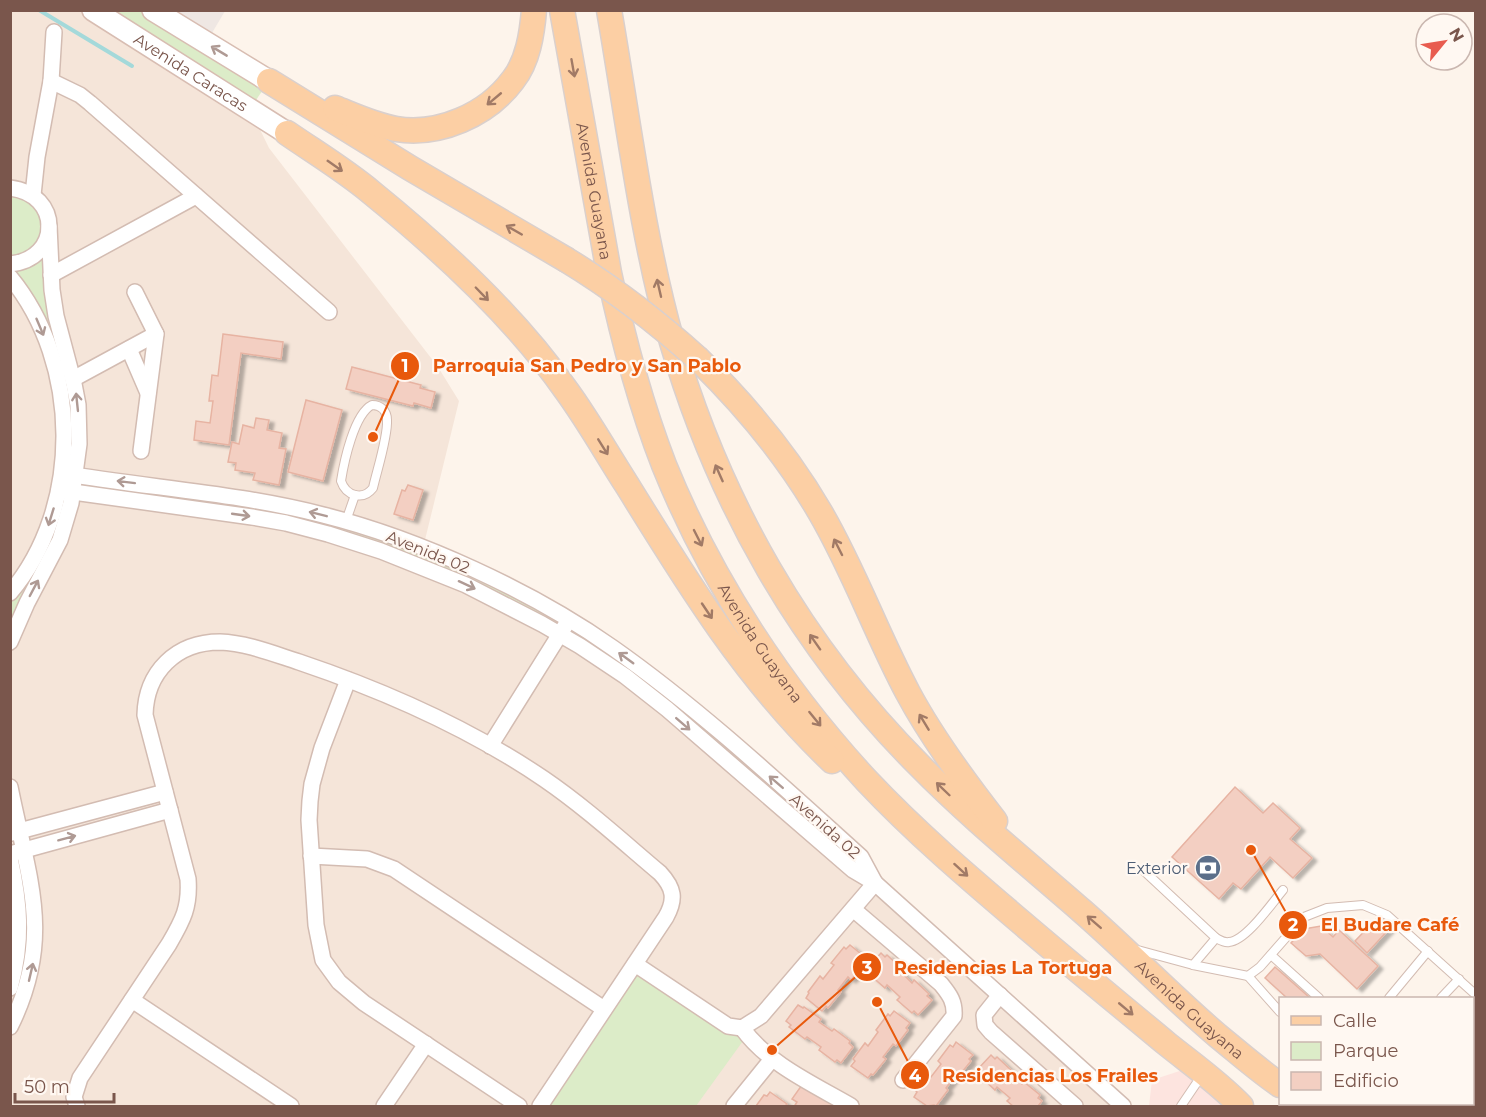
<svg xmlns="http://www.w3.org/2000/svg" width="1486" height="1117" font-family="Montserrat,sans-serif">
<style>
.residential{fill:#f5e5d9}
.commercial{fill:#fde4df}
.industrial{fill:#efe7e3}
.green{fill:#dcecc8}
.lines{fill:none;stroke-linecap:round;stroke-linejoin:round}
.stream{stroke:#a4d9da;stroke-width:4}
.building{fill:#f3cfc2;stroke:#e7b3a2;stroke-width:1.5;filter:url(#shadow)}
.lane-casing{stroke:#d3bcb2;stroke-width:10}
.street-casing{stroke:#d3bcb2;stroke-width:18}
.secondary-casing{stroke:#d8bdb2;stroke-width:24}
.primary-casing{stroke:#dad0cd;stroke-width:27}
.lane{stroke:#fff;stroke-width:8}
.street{stroke:#fff;stroke-width:15}
.secondary{stroke:#fff;stroke-width:21}
.primary{stroke:#fccfa4;stroke-width:24}
.primary-bridge-casing{stroke:#dad0cd;stroke-width:27;stroke-linecap:butt}
.primary-bridge{stroke:#fccfa4;stroke-width:24}
.oneway{stroke:#af9a94}
.oneway2{stroke:#a17a66}
.labels{text-anchor:middle;dominant-baseline:central;stroke-width:4.5;stroke-linejoin:round;paint-order:stroke}
.street-label{font-size:16px;fill:#7a564c;stroke:#fff8f2}
.service-label{font-size:16px;fill:#4e5e75;stroke:#fff8f2;text-anchor:end}
.leader{fill:none;stroke:#e8590c;stroke-width:2}
.callout-dot{fill:#e8590c;stroke:#fff8f2;stroke-width:2}
.mark-label{font-size:18px;text-anchor:middle;font-weight:bold;fill:#fff}
.callout-label{font-size:18px;text-anchor:middle;font-weight:bold;fill:#e8590c;stroke:#fff8f2;stroke-width:4.5;stroke-linejoin:round;paint-order:stroke}
</style>
<defs>
<filter id="shadow"><feDropShadow dx="5" dy="3" stdDeviation="1.5" flood-color="#0004"/></filter>
</defs>
<rect width="100%" height="100%" fill="#fdf4eb"/>
<polygon class="residential" points="10,11 93,11 250,109 269,148 438,367 459,401 423,548 511,589 875,883 1123,1106 11,1106"/>
<polygon class="commercial" points="1195,1066 1241,1106 1149,1106 1152,1080"/>
<polygon class="industrial" points="153,11 225,11 206,43"/>
<g class="green">
<polygon points="93,11 153,11 269,81 250,109"/>
<polygon points="11,188 33,195 49,247 74,384 76,476 235,497 423,548 583,629 820,820 875,883 667,709 542,624 328,534 73,492 11,642 11,593 16,586 62,473 60,389 11,277"/>
<polygon points="635,964 728,1026 761,1016 696,1106 540,1106"/>
</g>
<g class="lines">
<polyline class="stream" points="39,10 132,66"/>
</g>
<g class="building">
<polygon points="223,334 283,342 281,359 241,353 229,445 194,440 196,421 210,423 213,401 209,401 212,375 218,376"/>
<polygon points="352,367 421,385 420,388 435,392 431,408 414,403 413,406 346,389"/>
<polygon points="306,400 342,410 323,481 288,472"/>
<polygon points="256,418 269,420 267,430 282,433 279,448 286,449 279,485 253,480 255,473 235,470 236,463 228,462 232,442 239,444 243,425 254,428"/>
<polygon points="408,485 423,490 413,520 394,514 402,490 405,491"/>
<polygon points="1235,787 1263,813 1273,803 1300,828 1290,839 1312,858 1293,878 1270,857 1241,889 1233,883 1219,899 1172,857"/>
<polygon points="1379,916 1391,927 1367,953 1355,941"/>
<polygon points="1321,926 1333,937 1339,930 1378,966 1357,989 1320,954 1306,956 1291,943 1304,929"/>
<polygon points="850,945 866,958 862,962 864,964 851,980 848,977 838,990 841,992 828,1008 826,1006 822,1011 806,998 809,993 808,992 820,976 823,979 834,965 831,963 844,947 846,949"/>
<polygon points="881,953 885,957 887,955 902,969 900,971 912,983 914,980 929,994 927,996 932,1000 918,1015 914,1011 912,1013 897,1000 900,997 887,985 885,988 869,974 872,972 867,968"/>
<polygon points="1275,967 1310,998 1287,998 1265,978"/>
<polygon points="798,1005 803,1008 804,1007 821,1019 819,1022 832,1031 834,1029 850,1041 849,1043 853,1047 841,1063 837,1060 835,1062 819,1050 821,1047 807,1037 805,1039 789,1027 791,1025 786,1021"/>
<polygon points="894,1011 910,1023 906,1028 908,1030 896,1046 893,1044 883,1057 886,1059 873,1075 871,1074 868,1078 851,1066 855,1061 853,1059 865,1043 868,1046 878,1032 876,1030 888,1014 890,1016"/>
<polygon points="956,1042 973,1055 969,1059 971,1061 958,1077 956,1075 946,1088 948,1090 936,1106 934,1105 927,1106 914,1097 917,1092 915,1090 927,1074 931,1077 941,1064 938,1061 950,1045 953,1047"/>
<polygon points="991,1055 995,1059 997,1057 1012,1071 1010,1073 1022,1084 1024,1082 1040,1095 1038,1098 1042,1101 1038,1106 1013,1106 1007,1101 1010,1098 997,1087 995,1090 980,1076 982,1074 977,1070"/>
<polygon points="804,1082 825,1099 835,1106 798,1106 795,1105 797,1102 792,1099"/>
<polygon points="770,1092 787,1104 785,1106 756,1106 764,1095 767,1096"/>
</g>
<g class="lines">
<g class="lane-casing">
<g id="lane">
<path d="M372 405C381 405 387 411 387 420 388 437 377 470 373 488 363 501 346 496 341 481 344 462 354 414 372 405Z"/>
<polyline points="346,521 355,495"/>
<path d="M1143 870 1216 938C1220 940 1224 943 1229 942 1246 941 1272 903 1283 890"/>
<polyline points="1134,949 1193,965 1248,976 1260,967 1304,917 1327,908 1363,905 1387,915 1476,995"/>
<polyline points="1271,955 1319,998"/>
<polyline points="1193,965 1216,938"/>
<polyline points="1248,976 1280,1012"/>
<polyline points="1389,998 1428,951"/>
<polyline points="1441,998 1459,979"/>
<polyline points="1371,1104 1374,1106"/>
<polyline points="1181,1106 1202,1075"/>
</g>
</g>
<g class="street-casing">
<g id="street">
<polyline points="51,81 80,95 90,103 329,312"/>
<path d="M10 188C62 194 62 259 10 264"/>
<polyline points="33,195 37,157 51,81 54,32"/>
<polyline points="51,275 196,196"/>
<path d="M10 277C81 363 83 507 10 593"/>
<polyline points="135,292 156,334 141,451"/>
<polyline points="129,349 148,393"/>
<polyline points="73,379 156,334"/>
<path d="M62 473C149 488 238 493 323 515 419 539 532 591 613 648 701 710 781 785 861 857L875 883"/>
<polyline points="59,490 252,517 286,523 328,534 381,551 466,585 542,624 580,646 625,676 667,709 853,870 875,883 1123,1106"/>
<polyline points="10,642 27,603 60,540 71,503 79,444 78,405 74,384 56,316 52,290 49,226"/>
<polyline points="348,680 322,748 312,784 310,801 309,820 316,925 323,960 339,982 364,1003 519,1106"/>
<polyline points="490,746 565,626"/>
<path d="M10 787C28 878 55 937 10 1027"/>
<polyline points="12,833 165,792"/>
<polyline points="10,854 170,810"/>
<polyline points="311,856 367,859 394,869 604,1009"/>
<path d="M10 858C20 904 23 941 10 988"/>
<path d="M853 909 941 984C950 995 955 1002 954 1016L903 1080"/>
<polyline points="635,964 728,1026 742,1028 761,1016 875,883"/>
<polyline points="1000,995 984,1015 985,1025 991,1032 1075,1106"/>
<polyline points="132,1000 291,1106"/>
<path d="M742 1028C768 1064 813 1084 851 1106"/>
<polyline points="1472,1097 1476,1096"/>
<path d="M77 1106 74 1097 80 1078 169 944C183 920 190 907 188 879L145 715C146 672 176 642 220 642 247 643 274 654 299 662 385 691 469 728 544 779 585 807 622 841 660 873 674 888 676 899 666 917L540 1106"/>
<polyline points="384,1106 426,1044"/>
<polyline points="734,1106 772,1059"/>
<polyline points="1448,1106 1457,1104"/>
</g>
</g>
<g class="secondary-casing">
<g id="secondary">
<path id="s1" d="M93 10 287 133"/>
<polyline points="153,10 269,81"/>
</g>
</g>
<g class="primary-casing">
<g id="primary">
<path id="s2" d="M562 10 609 273C623 339 640 403 664 465 711 581 782 689 867 781 915 832 969 878 1022 923 1070 964 1119 1004 1167 1044 1192 1064 1219 1083 1241 1106"/>
<path id="s3" d="M609 10C628 119 642 236 672 342 719 502 801 647 919 765 970 817 1027 863 1082 911 1128 951 1171 996 1218 1036 1239 1053 1258 1070 1280 1085"/>
<polyline points="269,81 410,168 565,259"/>
<path d="M335 108C355 116 374 125 396 129 439 136 487 115 513 80 528 61 532 34 534 10"/>
<path d="M287 133C316 153 346 171 372 193 441 249 515 317 566 390 588 420 607 454 627 485 688 584 747 680 832 761"/>
<path d="M698 359C745 405 787 455 820 512 854 570 876 633 908 693 932 738 963 780 995 821"/>
<polyline points="1324,1104 1334,1106"/>
</g>
</g>
<use href="#lane" class="lane"/>
<use href="#street" class="street"/>
<use href="#secondary" class="secondary"/>
<use href="#primary" class="primary"/>
<g class="primary-bridge-casing">
<path id="primary-bridge" d="M565 259C613 288 656 321 698 359"/>
</g>
<use href="#primary-bridge" class="primary-bridge"/>
</g>
<defs><path id="oneway-shaft" d="M-6 0H5M1.5-3L5.5 0L1.5 3" fill="none" stroke-width="1.6" stroke-linecap="round" stroke-linejoin="round" transform="scale(1.5)"/></defs>
<g class="oneway">
<use href="#oneway-shaft" transform="translate(219 51) rotate(-149)"/>
<use href="#oneway-shaft" transform="translate(40 327) rotate(67)"/>
<use href="#oneway-shaft" transform="translate(77 402) rotate(-96)"/>
<use href="#oneway-shaft" transform="translate(126 482) rotate(-173)"/>
<use href="#oneway-shaft" transform="translate(318 514) rotate(-166)"/>
<use href="#oneway-shaft" transform="translate(241 515) rotate(8)"/>
<use href="#oneway-shaft" transform="translate(51 517) rotate(107)"/>
<use href="#oneway-shaft" transform="translate(467 585) rotate(25)"/>
<use href="#oneway-shaft" transform="translate(34 588) rotate(-62)"/>
<use href="#oneway-shaft" transform="translate(626 658) rotate(-144)"/>
<use href="#oneway-shaft" transform="translate(683 724) rotate(41)"/>
<use href="#oneway-shaft" transform="translate(776 782) rotate(-139)"/>
<use href="#oneway-shaft" transform="translate(67 838) rotate(-15)"/>
<use href="#oneway-shaft" transform="translate(31 972) rotate(-77)"/>
</g>
<g class="oneway2">
<use href="#oneway-shaft" transform="translate(573 68) rotate(80)"/>
<use href="#oneway-shaft" transform="translate(494 99) rotate(140)"/>
<use href="#oneway-shaft" transform="translate(335 166) rotate(35)"/>
<use href="#oneway-shaft" transform="translate(514 230) rotate(-150)"/>
<use href="#oneway-shaft" transform="translate(659 288) rotate(-103)"/>
<use href="#oneway-shaft" transform="translate(482 294) rotate(46)"/>
<use href="#oneway-shaft" transform="translate(603 447) rotate(58)"/>
<use href="#oneway-shaft" transform="translate(719 473) rotate(-114)"/>
<use href="#oneway-shaft" transform="translate(698 538) rotate(63)"/>
<use href="#oneway-shaft" transform="translate(838 547) rotate(-117)"/>
<use href="#oneway-shaft" transform="translate(707 611) rotate(56)"/>
<use href="#oneway-shaft" transform="translate(815 642) rotate(-125)"/>
<use href="#oneway-shaft" transform="translate(815 719) rotate(51)"/>
<use href="#oneway-shaft" transform="translate(924 722) rotate(-121)"/>
<use href="#oneway-shaft" transform="translate(943 789) rotate(-136)"/>
<use href="#oneway-shaft" transform="translate(961 870) rotate(42)"/>
<use href="#oneway-shaft" transform="translate(1094 922) rotate(-139)"/>
<use href="#oneway-shaft" transform="translate(1126 1009) rotate(40)"/>
</g>
<defs>
<g id="bank-disc" transform="scale(1.35)"><circle r="9.5" fill="#5c6f8a" stroke="#fff8f2"/><path d="M-6-4H6V4H-6ZM0-2.3a2.3 2.3 0 1 0 0 4.6a2.3 2.3 0 1 0 0-4.6Z" fill="#fff"/></g>
</defs>
<g fill-rule="evenodd">
<use href="#bank-disc" x="1208" y="868"/>
</g>
<g class="labels">
<g class="street-label">
<text stroke="none"><textPath href="#s1" startOffset="116">Avenida Caracas</textPath></text>
<text stroke="none"><textPath href="#s2" startOffset="184">Avenida Guayana</textPath></text>
<text transform="translate(428 552) rotate(22)">Avenida 02</text>
<text stroke="none"><textPath href="#s2" startOffset="670">Avenida Guayana</textPath></text>
<text transform="translate(825 826) rotate(42)">Avenida 02</text>
<text stroke="none"><textPath href="#s3" startOffset="1198">Avenida Guayana</textPath></text>
</g>
<g class="service-label">
<text x="1188" y="868">Exterior</text>
</g>
</g>
<path class="leader" d="M373 437L405 366M1251 850L1293 925M772 1050L867 967M877 1002L915 1075"/>
<g class="callout-dot">
<circle cx="373" cy="437" r="6"/>
<circle cx="1251" cy="850" r="6"/>
<circle cx="772" cy="1050" r="6"/>
<circle cx="877" cy="1002" r="6"/>
<circle cx="405" cy="366" r="15"/>
<circle cx="1293" cy="925" r="15"/>
<circle cx="867" cy="967" r="15"/>
<circle cx="915" cy="1075" r="15"/>
</g>
<g class="mark-label">
<text x="405" y="372">1</text>
<text x="1293" y="931">2</text>
<text x="867" y="974">3</text>
<text x="915" y="1082">4</text>
</g>
<g class="callout-label">
<text x="587" y="372">Parroquia San Pedro y San Pablo</text>
<text x="1390" y="931">El Budare Café</text>
<text x="1003" y="974">Residencias La Tortuga</text>
<text x="1050" y="1082">Residencias Los Frailes</text>
</g>
<rect width="1486" height="1117" fill="none" stroke="#7a564c" stroke-width="24"/>
<rect x="1279" y="997" width="195" height="108" fill="#fff8f2" stroke="#cab7b0" stroke-width="1.5"/>
<rect x="1291" y="1016" width="30" height="9" fill="#fccfa4" stroke="#cab7b0" stroke-width="1.5"/>
<text x="1333" y="1027" font-size="18" fill="#7a564c">Calle</text>
<rect x="1291" y="1042" width="30" height="18" fill="#dcecc8" stroke="#cab7b0" stroke-width="1.5"/>
<text x="1333" y="1057" font-size="18" fill="#7a564c">Parque</text>
<rect x="1291" y="1072" width="30" height="18" fill="#f3cfc2" stroke="#cab7b0" stroke-width="1.5"/>
<text x="1333" y="1087" font-size="18" fill="#7a564c">Edificio</text>
<g transform="translate(1444 42) rotate(60)"><circle r="28" fill="#fff8f2" stroke="#cab7b0" stroke-width="1.5"/>
<path d="M0-4.5L10 22L0 15L-10 22Z" fill="#e85c4f"/>
<text y="-9" font-size="16" font-weight="bold" text-anchor="middle" fill="#7a564c">N</text>
</g>
<path d="M15 1093v9h99v-9" fill="none" stroke="#7a564c" stroke-width="3"/>
<text x="24" y="1093" font-size="18" fill="#7a564c" stroke="#fff8f2" stroke-width="4.5" paint-order="stroke">50 m</text>
</svg>
